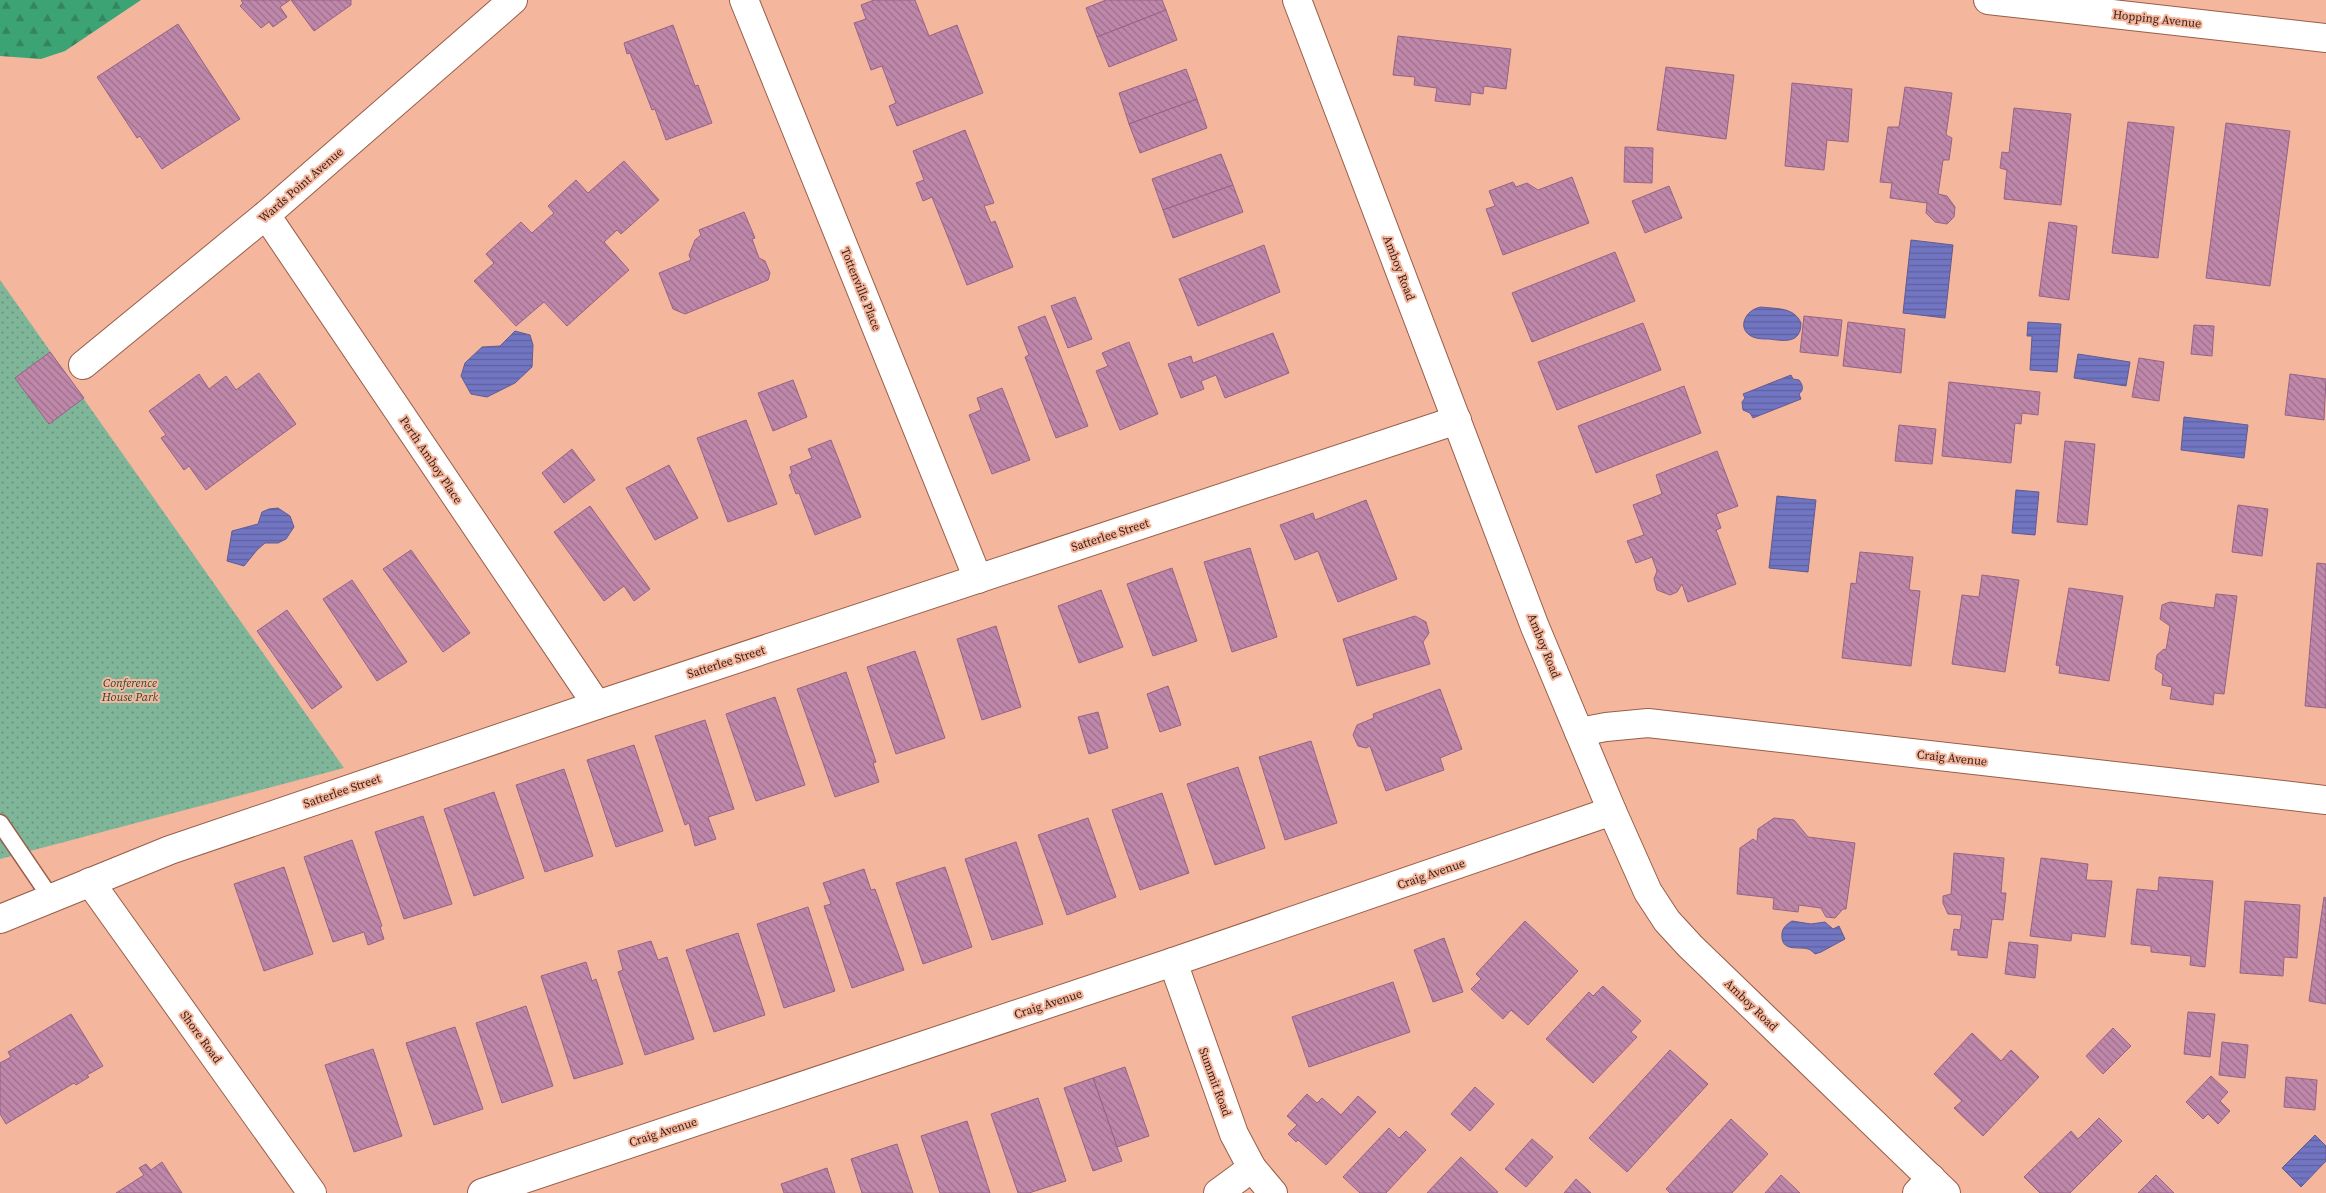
<svg xmlns="http://www.w3.org/2000/svg" width="2326" height="1193" font-family="'Source Serif 4',serif">
<style>
.grass{fill:url(#grass-dots)}
.forest{fill:url(#forest-firs)}
.water{fill:url(#water-rules);stroke:#615c8f}
.building{fill:url(#building-back-hatch);stroke:#966384}
.lines{fill:none;stroke-linecap:round;stroke-linejoin:round}
.service-casing{stroke:#975e49;stroke-width:19}
.minor-casing{stroke:#975e49;stroke-width:30}
.tertiary-casing{stroke:#975e49;stroke-width:30}
.service{stroke:#fff;stroke-width:16}
.minor{stroke:#fff;stroke-width:28}
.tertiary{stroke:#fff;stroke-width:28}
.labels{text-anchor:middle;dominant-baseline:central;stroke-width:4;stroke-linejoin:round;paint-order:stroke}
.street-label{font-size:12px;fill:#392118;stroke:#f5b69e}
.park-label{font-size:12px;font-style:italic;fill:#214c38;stroke:#f5b69e}
</style>
<defs>
<pattern id="grass-dots" width="8" height="8" patternUnits="userSpaceOnUse" patternTransform="scale(1.25)"><rect width="8" height="8" fill="#7fb699"/><path d="M2 2h.1M6 6h.1" fill="none" stroke="#69947c" stroke-width="1.8" stroke-linecap="round"/></pattern>
<pattern id="forest-firs" width="22" height="20" patternUnits="userSpaceOnUse" patternTransform="scale(1.25)"><rect width="22" height="20" fill="#3ca375"/><path d="M5 1l3.5 6h-7zM16 11l3.5 6h-7z" fill="#33845f"/></pattern>
<pattern id="water-rules" width="6" height="5" patternUnits="userSpaceOnUse" patternTransform="scale(1.25)"><rect width="6" height="5" fill="#7275c2"/><path d="M0 2.5h6" fill="none" stroke="#5f609d"/></pattern>
<pattern id="building-back-hatch" width="6" height="6" patternUnits="userSpaceOnUse" patternTransform="scale(1.25)"><rect width="6" height="6" fill="#bf88ab"/><path d="M-1 5l2 2M0 0l6 6M5-1l2 2" fill="none" stroke="#9c6f8a"/></pattern>
</defs>
<rect width="100%" height="100%" fill="#f5b69e"/>
<polygon class="grass" points="0,280 344,768 0,859"/>
<polygon class="forest" points="0,0 141,0 65,51 41,59 0,56"/>
<g class="water">
<polygon points="1911,240 1953,245 1945,318 1903,313"/>
<path d="M1761 307C1777 309 1794 307 1801 323 1801 344 1784 341 1769 339 1764 339 1758 339 1753 337 1735 329 1746 309 1761 307Z"/>
<polygon points="2028,322 2061,324 2057,372 2030,370 2032,336 2027,336"/>
<polygon points="515,331 530,335 533,345 532,367 515,383 487,397 471,394 461,376 465,363 482,347 500,346"/>
<polygon points="2078,354 2130,362 2126,386 2074,378"/>
<path d="M1791 375 1793 379 1799 380C1803 385 1804 390 1799 394L1801 399 1753 418 1750 413 1743 410 1742 402 1745 398 1743 394Z"/>
<polygon points="2184,417 2248,425 2244,458 2181,450"/>
<polygon points="2016,490 2039,492 2035,535 2012,533"/>
<polygon points="1777,496 1816,500 1808,572 1769,568"/>
<polygon points="278,508 290,516 294,527 286,539 278,543 265,543 257,550 244,566 227,561 232,531 258,524 262,512 269,509"/>
<path d="M1792 921 1811 924 1825 922 1833 929 1839 926 1845 939 1821 952 1815 954C1814 953 1810 949 1808 949 1799 946 1780 953 1782 933 1783 927 1787 924 1792 921Z"/>
<polygon points="2315,1135 2326,1146 2326,1161 2301,1187 2282,1168"/>
</g>
<g class="building">
<polygon points="241,0 290,0 280,7 287,17 273,27 269,22 261,28 240,6 243,3"/>
<polygon points="291,0 351,0 351,5 314,31"/>
<polygon points="874,0 915,0 929,36 957,25 983,93 897,126 889,106 896,103 882,66 871,70 854,23 866,19 861,5"/>
<polygon points="1106,0 1162,0 1166,10 1097,37 1086,8"/>
<polygon points="1166,10 1177,40 1109,67 1097,37"/>
<polygon points="178,24 240,119 162,169 140,136 137,138 97,77"/>
<polygon points="673,25 695,86 698,85 712,123 666,140 655,109 652,110 630,53 627,54 624,43"/>
<polygon points="1398,36 1511,49 1506,89 1484,86 1483,94 1471,92 1470,105 1435,101 1437,88 1414,85 1415,77 1393,75"/>
<polygon points="1666,67 1734,75 1726,139 1657,130"/>
<polygon points="1186,69 1197,99 1129,124 1119,93"/>
<polygon points="1792,83 1852,89 1848,142 1827,140 1824,170 1785,166"/>
<polygon points="1905,87 1952,93 1946,135 1952,138 1949,160 1943,160 1938,194 1947,196 1955,207 1954,217 1947,224 1935,222 1926,213 1927,203 1890,198 1892,183 1880,182 1888,127 1899,127"/>
<polygon points="1197,99 1207,128 1140,153 1129,124"/>
<polygon points="2014,108 2071,114 2061,205 2004,199 2007,170 2000,168 2002,152 2009,153"/>
<polygon points="2128,122 2174,127 2158,258 2112,253"/>
<polygon points="2226,123 2290,131 2270,286 2206,278"/>
<polygon points="965,130 994,203 984,206 991,223 995,221 1013,267 967,285 932,197 923,201 918,188 916,183 924,180 913,151"/>
<polygon points="1625,147 1653,148 1652,183 1624,182"/>
<polygon points="1221,154 1233,185 1163,210 1152,179"/>
<polygon points="624,161 659,200 621,234 617,230 604,242 629,270 567,326 544,302 516,326 474,281 494,263 486,254 521,222 532,233 554,213 548,206 576,180 588,193"/>
<polygon points="1572,177 1589,223 1503,255 1486,209 1495,206 1489,191 1513,182 1516,187 1527,183 1538,190"/>
<polygon points="1233,185 1243,212 1173,238 1163,210"/>
<polygon points="1669,186 1682,218 1645,233 1632,201"/>
<polygon points="744,212 755,238 752,239 759,258 765,261 770,273 768,280 685,314 673,309 659,273 691,260 689,255 695,240 701,235 699,230"/>
<polygon points="2049,222 2077,226 2069,300 2039,296"/>
<polygon points="1264,245 1280,292 1198,326 1179,279"/>
<polygon points="1615,252 1635,301 1532,342 1512,293"/>
<polygon points="1075,297 1092,339 1068,348 1051,306"/>
<polygon points="1045,316 1088,426 1056,438 1025,357 1029,355 1018,327"/>
<polygon points="1804,316 1842,320 1838,356 1800,352"/>
<polygon points="1848,322 1905,329 1901,373 1843,366"/>
<polygon points="1643,323 1661,370 1557,410 1538,362"/>
<polygon points="2194,325 2214,326 2212,356 2191,354"/>
<polygon points="1273,333 1289,373 1225,398 1216,375 1201,381 1204,389 1181,398 1168,364 1191,356 1193,363"/>
<polygon points="1129,342 1158,414 1120,430 1096,371 1108,366 1102,353"/>
<polygon points="50,352 84,398 49,424 15,378"/>
<polygon points="2139,358 2164,362 2159,401 2132,397"/>
<polygon points="259,373 296,424 206,490 189,466 184,470 161,438 166,435 149,411 199,374 209,389 226,376 236,390"/>
<polygon points="2290,374 2326,379 2324,420 2285,415"/>
<polygon points="793,380 807,417 773,431 758,393"/>
<polygon points="1949,382 2040,392 2038,415 2022,413 2021,424 2015,423 2011,463 1942,456"/>
<polygon points="1684,386 1701,433 1596,473 1578,426"/>
<polygon points="1002,388 1030,460 992,474 969,415 981,410 977,398"/>
<polygon points="746,420 777,504 728,522 697,438"/>
<polygon points="1899,425 1936,429 1932,464 1895,461"/>
<polygon points="831,440 861,517 815,535 799,493 796,494 789,475 792,473 790,467 812,458 808,449"/>
<polygon points="2065,441 2095,444 2087,525 2057,522"/>
<polygon points="572,449 595,480 564,503 542,473"/>
<polygon points="1717,451 1738,506 1716,514 1721,528 1716,530 1736,584 1688,602 1682,584 1677,592 1670,595 1657,590 1654,579 1657,571 1652,557 1636,563 1627,541 1644,535 1633,505 1662,494 1656,475"/>
<polygon points="669,465 698,518 655,540 626,488"/>
<polygon points="1366,500 1397,579 1338,602 1318,551 1295,560 1280,525 1313,513 1315,520"/>
<polygon points="2238,505 2268,509 2262,556 2232,552"/>
<polygon points="590,506 650,589 634,601 624,586 604,601 554,532"/>
<polygon points="1250,548 1277,637 1232,652 1204,562"/>
<polygon points="411,550 470,633 443,652 383,569"/>
<polygon points="1860,552 1913,557 1909,590 1920,591 1911,666 1842,658 1851,583 1856,584"/>
<polygon points="2317,563 2326,564 2326,708 2305,706"/>
<polygon points="1172,568 1197,641 1153,656 1127,584"/>
<polygon points="1982,575 2019,580 2005,672 1952,664 1962,595 1979,597"/>
<polygon points="352,580 407,662 377,681 323,599"/>
<polygon points="2069,588 2123,596 2109,681 2059,673 2060,666 2056,665"/>
<polygon points="1101,590 1123,647 1079,663 1058,606"/>
<polygon points="2216,594 2237,596 2224,694 2214,693 2213,705 2170,699 2172,687 2162,685 2163,674 2155,669 2157,655 2164,649 2166,650 2170,626 2160,619 2162,605 2170,602 2214,608"/>
<polygon points="287,610 342,687 312,709 257,631"/>
<polygon points="1415,616 1426,622 1429,633 1423,642 1430,664 1357,686 1343,639"/>
<polygon points="996,626 1021,707 982,720 957,639"/>
<polygon points="915,651 945,738 896,754 867,667"/>
<polygon points="846,672 876,762 873,763 879,782 835,797 797,689"/>
<polygon points="1168,686 1181,725 1160,732 1147,694"/>
<polygon points="1440,689 1462,749 1440,758 1444,770 1386,791 1370,746 1366,748 1358,746 1353,735 1357,725 1374,718 1373,714"/>
<polygon points="775,697 805,785 756,801 726,714"/>
<polygon points="1098,712 1108,748 1089,754 1078,717"/>
<polygon points="705,720 734,809 708,817 716,839 695,846 689,823 685,825 655,736"/>
<polygon points="1311,741 1337,823 1285,840 1259,757"/>
<polygon points="634,745 663,831 616,847 587,760"/>
<polygon points="1238,767 1265,848 1215,865 1187,784"/>
<polygon points="564,769 593,856 545,872 516,785"/>
<polygon points="494,792 524,878 474,896 444,809"/>
<polygon points="1162,793 1189,873 1140,890 1112,810"/>
<polygon points="423,816 452,904 404,919 375,832"/>
<polygon points="1088,818 1116,897 1067,915 1038,835"/>
<polygon points="1774,818 1794,820 1808,837 1855,843 1846,909 1843,909 1835,918 1826,917 1821,908 1799,905 1798,912 1773,909 1774,898 1737,894 1740,848 1753,839 1757,842 1758,829"/>
<polygon points="352,840 382,926 380,927 384,939 368,945 364,932 333,942 304,857"/>
<polygon points="1016,842 1043,924 992,940 965,859"/>
<polygon points="1954,853 2004,858 2001,893 2006,893 2003,920 1992,919 1987,958 1958,955 1958,950 1951,950 1954,929 1960,930 1962,915 1948,914 1943,903 1943,896 1951,894"/>
<polygon points="2041,858 2088,864 2086,880 2112,881 2105,937 2072,933 2071,941 2030,936"/>
<polygon points="284,867 313,954 264,971 234,884"/>
<polygon points="945,867 972,947 923,964 896,883"/>
<polygon points="864,869 871,890 875,889 904,970 852,988 824,906 831,904 823,883"/>
<polygon points="2159,877 2213,881 2205,967 2190,965 2191,956 2151,952 2151,946 2131,944 2137,889 2158,891"/>
<polygon points="2324,897 2326,898 2326,1004 2309,1001"/>
<polygon points="2245,901 2300,905 2297,958 2284,957 2283,976 2240,973"/>
<polygon points="808,907 835,991 784,1008 757,924"/>
<polygon points="1525,921 1578,971 1528,1025 1511,1010 1503,1019 1471,989 1481,979 1476,974"/>
<polygon points="738,933 765,1015 714,1032 686,950"/>
<polygon points="1444,938 1463,992 1433,1002 1414,950"/>
<polygon points="651,941 658,960 667,957 694,1039 645,1055 618,972 623,970 618,951"/>
<polygon points="2009,942 2038,945 2035,978 2005,974"/>
<polygon points="586,962 592,981 596,979 623,1064 574,1079 541,976"/>
<polygon points="1393,982 1410,1032 1309,1067 1292,1017"/>
<polygon points="1603,986 1641,1021 1631,1032 1637,1037 1593,1083 1546,1039 1589,992 1593,996"/>
<polygon points="526,1006 553,1086 502,1103 476,1023"/>
<polygon points="2188,1012 2215,1014 2210,1057 2184,1054"/>
<polygon points="71,1014 103,1066 87,1075 89,1077 76,1085 74,1083 6,1124 0,1114 0,1063 11,1057 8,1052"/>
<polygon points="455,1027 483,1109 434,1125 406,1043"/>
<polygon points="2113,1028 2131,1046 2103,1074 2086,1056"/>
<polygon points="1972,1033 2001,1061 2011,1050 2039,1077 1983,1136 1954,1108 1962,1101 1934,1074"/>
<polygon points="2222,1042 2248,1045 2245,1078 2219,1075"/>
<polygon points="373,1049 402,1136 354,1152 325,1065"/>
<polygon points="1670,1050 1708,1084 1627,1172 1589,1138"/>
<polygon points="1125,1067 1149,1136 1117,1147 1093,1078"/>
<polygon points="2211,1076 2228,1092 2220,1101 2230,1111 2218,1124 2208,1114 2203,1119 2186,1102"/>
<polygon points="2286,1077 2317,1080 2315,1110 2284,1107"/>
<polygon points="1093,1078 1122,1161 1093,1171 1064,1088"/>
<polygon points="1475,1087 1494,1104 1470,1131 1451,1114"/>
<polygon points="1307,1094 1317,1103 1322,1098 1341,1115 1358,1096 1376,1112 1326,1165 1298,1140 1296,1142 1288,1134 1297,1125 1287,1116"/>
<polygon points="1038,1098 1066,1181 1029,1193 1018,1193 991,1114"/>
<polygon points="2099,1118 2122,1141 2070,1193 2040,1193 2024,1177 2071,1131 2078,1139"/>
<polygon points="1731,1119 1768,1154 1732,1193 1670,1193 1666,1189"/>
<polygon points="967,1121 990,1193 940,1193 921,1136"/>
<polygon points="1389,1128 1399,1138 1406,1131 1426,1150 1386,1193 1360,1193 1343,1177"/>
<polygon points="1532,1139 1553,1157 1526,1187 1505,1169"/>
<polygon points="897,1144 913,1193 862,1193 851,1159"/>
<polygon points="1461,1157 1498,1192 1496,1193 1427,1193"/>
<polygon points="162,1162 182,1193 116,1193 144,1175 139,1168 146,1164 151,1170"/>
<polygon points="827,1168 835,1193 784,1193 781,1184"/>
<polygon points="1781,1175 1800,1193 1765,1193"/>
<polygon points="2156,1175 2174,1193 2138,1193"/>
<polygon points="1576,1179 1591,1193 1564,1193"/>
</g>
<g class="lines">
<g class="service-casing">
<polyline id="service" points="0,823 51,898"/>
</g>
<g class="minor-casing">
<g id="minor">
<polyline points="744,0 978,579"/>
<polyline points="1988,0 2326,38"/>
<polyline points="266,215 597,705"/>
<polyline points="83,365 266,215 513,0"/>
<polyline points="1579,732 1606,727 1648,723 2326,800"/>
<polyline points="90,882 312,1193"/>
<polyline points="0,919 170,850 597,705 1457,420"/>
<polyline points="1173,962 1234,1134 1252,1168 1273,1193"/>
<polyline points="482,1193 1173,962 1612,811"/>
<polyline points="1218,1193 1252,1168"/>
<polyline points="1917,1193 1931,1178"/>
</g>
</g>
<g class="tertiary-casing">
<polyline id="tertiary" points="1297,0 1535,627 1612,811 1648,892 1667,921 1690,946 1946,1193"/>
</g>
<use href="#service" class="service"/>
<use href="#minor" class="minor"/>
<use href="#tertiary" class="tertiary"/>
</g>
<g class="labels">
<g class="street-label">
<text transform="translate(2157 19) rotate(6)">Hopping Avenue</text>
<text transform="translate(301 185) rotate(-41)">Wards Point Avenue</text>
<text transform="translate(1399 268) rotate(69)">Amboy Road</text>
<text transform="translate(861 289) rotate(68)">Tottenville Place</text>
<text transform="translate(431 460) rotate(56)">Perth Amboy Place</text>
<text transform="translate(1110 535) rotate(-18)">Satterlee Street</text>
<text transform="translate(1544 646) rotate(68)">Amboy Road</text>
<text transform="translate(726 662) rotate(-18)">Satterlee Street</text>
<text transform="translate(1952 758) rotate(6)">Craig Avenue</text>
<text transform="translate(342 791) rotate(-19)">Satterlee Street</text>
<text transform="translate(1431 874) rotate(-19)">Craig Avenue</text>
<text transform="translate(1048 1004) rotate(-18)">Craig Avenue</text>
<text transform="translate(1751 1005) rotate(44)">Amboy Road</text>
<text transform="translate(201 1037) rotate(54)">Shore Road</text>
<text transform="translate(1215 1082) rotate(70)">Summit Road</text>
<text transform="translate(663 1132) rotate(-18)">Craig Avenue</text>
</g>
<g class="park-label">
<text x="130" y="683">Conference<tspan x="130" dy="14">House Park</tspan></text>
</g>
</g>
</svg>
